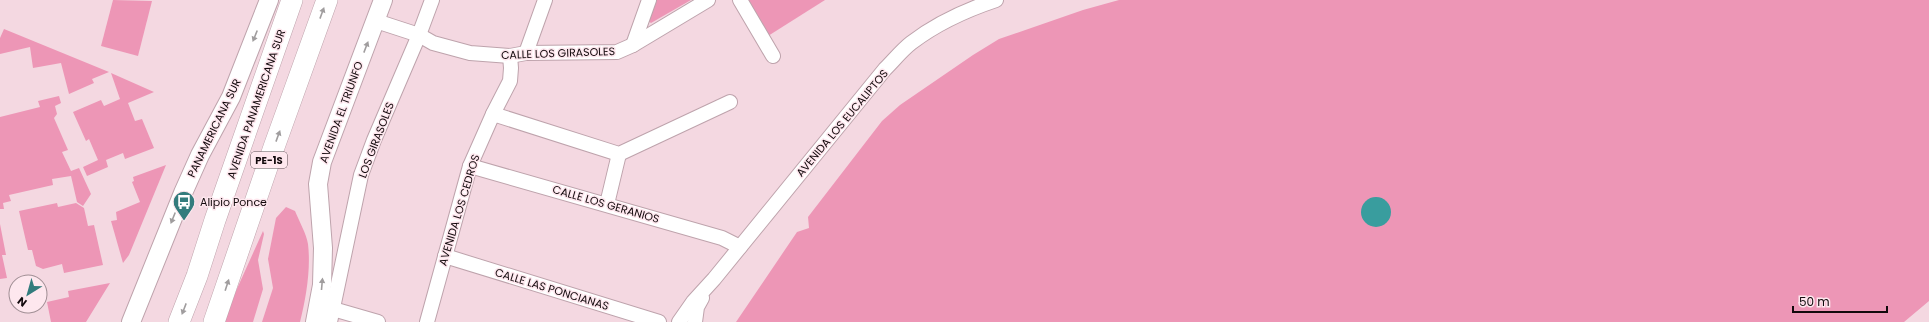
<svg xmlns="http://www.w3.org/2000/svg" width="1929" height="322" font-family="Poppins,sans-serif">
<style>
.green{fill:#ed96b6}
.water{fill:#399d9e}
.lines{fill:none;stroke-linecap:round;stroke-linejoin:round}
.minor-casing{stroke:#bea3ac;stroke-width:16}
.major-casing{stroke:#bea3ac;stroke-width:20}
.highway-casing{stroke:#bea3ac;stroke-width:22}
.minor{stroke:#fff;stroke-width:14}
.major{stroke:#fff;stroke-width:18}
.highway{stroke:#fff;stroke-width:21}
.oneway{fill:#a09d9e}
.labels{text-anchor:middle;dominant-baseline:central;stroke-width:3;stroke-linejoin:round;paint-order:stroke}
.shield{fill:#fee7ee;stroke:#594c50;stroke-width:1}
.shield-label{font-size:10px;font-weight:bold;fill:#12090c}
.street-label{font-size:11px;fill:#12090c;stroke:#fee7ee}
.poi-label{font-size:11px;fill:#12090c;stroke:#fee7ee;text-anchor:start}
</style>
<rect width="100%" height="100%" fill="#f4d8e1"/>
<g class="green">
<polygon points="113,0 152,1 138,56 101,46"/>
<polygon points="654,0 691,0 651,23 648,21"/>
<polygon points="746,0 825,0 768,36"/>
<polygon points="1119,0 1929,0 1929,301 1904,322 736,322 797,232 809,228 808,217 882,121 900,105 973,55 999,39 1083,10"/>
<polygon points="4,29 109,72 92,79 94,83 69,94 61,63 33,68 30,47 0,54 0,38"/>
<polygon points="111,73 154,92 128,103 135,121 142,119 154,148 125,159 123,153 106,160 108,167 87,176 83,167 98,160 89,139 86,141 73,112 101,100 104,106 120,99"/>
<polygon points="59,96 61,103 55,106 57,114 54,118 68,150 62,152 71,171 79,168 91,194 83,206 77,202 71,176 52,179 53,185 9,195 11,201 3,203 4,209 0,209 0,117 40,107 38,101"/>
<polygon points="166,165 129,255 123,263 111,221 117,220 116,212 140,202 132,182 134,181 133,177"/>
<polygon points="57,203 58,207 76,203 84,208 88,226 94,225 103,265 64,273 62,264 43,269 36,266 32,250 28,250 19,211"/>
<path d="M286 207 295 211C299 221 306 233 308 244 311 269 306 298 300 322H262L273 288 268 259 276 218Z"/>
<polygon points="0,224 6,255 2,255 7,278 0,279"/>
<polygon points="263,231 264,234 258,260 263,289 253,322 222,322"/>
<polygon points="110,283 86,322 51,322 47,302 69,297 68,291"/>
</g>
<circle class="water" cx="1376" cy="212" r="15"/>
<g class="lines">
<g class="minor-casing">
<g id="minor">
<polyline points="740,0 773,56"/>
<polyline points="376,21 419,35 433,43 470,53 510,56 526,53 617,52 633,45 708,0"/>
<polyline points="633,45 649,0"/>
<polyline points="526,53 545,0"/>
<polyline points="493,114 619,154 730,102"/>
<polyline points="470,166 722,238 740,247"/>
<polyline points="607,204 619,154"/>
<polyline points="445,256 659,322"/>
<polyline points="333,309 378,322"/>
<polyline points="330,322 361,175 374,140 419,35 432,0"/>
<polyline points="427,322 470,166 493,114 510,81 511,68 510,56"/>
<path d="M679 322 693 302 714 279 885 69C894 60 902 50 911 43 937 23 966 10 996 0"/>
<polyline points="695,322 697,307 702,298"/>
</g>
</g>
<g class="major-casing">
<g id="major">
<polyline points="131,322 183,193 200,155 231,97 269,0"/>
<polyline points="315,322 322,285 323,248 318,184 322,162 383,0"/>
</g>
</g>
<g class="highway-casing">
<g id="highway">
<polyline points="179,322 197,276 215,220 292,0"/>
<polyline points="214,322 274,147 327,0"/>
</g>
</g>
<use href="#minor" class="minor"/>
<use href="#major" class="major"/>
<use href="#highway" class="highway"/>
</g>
<defs><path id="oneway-solid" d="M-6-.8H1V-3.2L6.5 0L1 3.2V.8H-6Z"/></defs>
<g class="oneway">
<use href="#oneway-solid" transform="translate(322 13) rotate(-70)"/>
<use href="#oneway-solid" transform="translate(255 36) rotate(112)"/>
<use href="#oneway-solid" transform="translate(366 47) rotate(-69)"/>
<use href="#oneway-solid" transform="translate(278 136) rotate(-70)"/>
<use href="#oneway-solid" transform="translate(173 218) rotate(112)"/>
<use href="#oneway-solid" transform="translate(322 284) rotate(-85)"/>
<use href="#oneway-solid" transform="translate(227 285) rotate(-72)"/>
<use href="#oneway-solid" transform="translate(184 309) rotate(111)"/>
</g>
<defs>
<g id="bus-pin" transform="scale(1.15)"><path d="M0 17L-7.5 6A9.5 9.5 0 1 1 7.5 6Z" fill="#337c7d" stroke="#fee7ee"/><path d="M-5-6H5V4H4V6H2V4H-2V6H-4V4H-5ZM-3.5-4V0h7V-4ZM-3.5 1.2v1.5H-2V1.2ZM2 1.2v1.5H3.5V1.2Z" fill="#fff"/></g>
</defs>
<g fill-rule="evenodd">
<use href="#bus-pin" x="184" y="202"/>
</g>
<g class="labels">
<rect class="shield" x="251" y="152" width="36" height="16" rx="3"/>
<g class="shield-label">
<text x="269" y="160">PE-1S</text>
</g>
<g class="street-label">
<text transform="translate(558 53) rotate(-2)">CALLE LOS GIRASOLES</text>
<text transform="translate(256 104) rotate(-71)">AVENIDA PANAMERICANA SUR</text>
<text transform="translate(341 112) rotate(-70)">AVENIDA EL TRIUNFO</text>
<text transform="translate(842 123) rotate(-50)">AVENIDA LOS EUCALIPTOS</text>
<text transform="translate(214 128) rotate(-64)">PANAMERICANA SUR</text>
<text transform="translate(376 140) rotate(-69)">LOS GIRASOLES</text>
<text transform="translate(606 204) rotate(16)">CALLE LOS GERANIOS</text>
<text transform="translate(459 210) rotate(-73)">AVENIDA LOS CEDROS</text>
<text transform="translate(552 289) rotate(17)">CALLE LAS PONCIANAS</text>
</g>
<g class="poi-label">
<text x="200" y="202">Alipio Ponce</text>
</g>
</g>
<g transform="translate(28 294) rotate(217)"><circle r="19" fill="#fee7ee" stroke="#a08e94"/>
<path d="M0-3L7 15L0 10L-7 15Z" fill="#337c7d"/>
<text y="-6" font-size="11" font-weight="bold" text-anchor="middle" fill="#12090c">N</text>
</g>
<path d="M1793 306v6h94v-6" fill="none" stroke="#12090c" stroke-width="2"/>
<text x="1799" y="306" font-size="12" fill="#12090c" stroke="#fee7ee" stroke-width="3" paint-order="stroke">50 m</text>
</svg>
